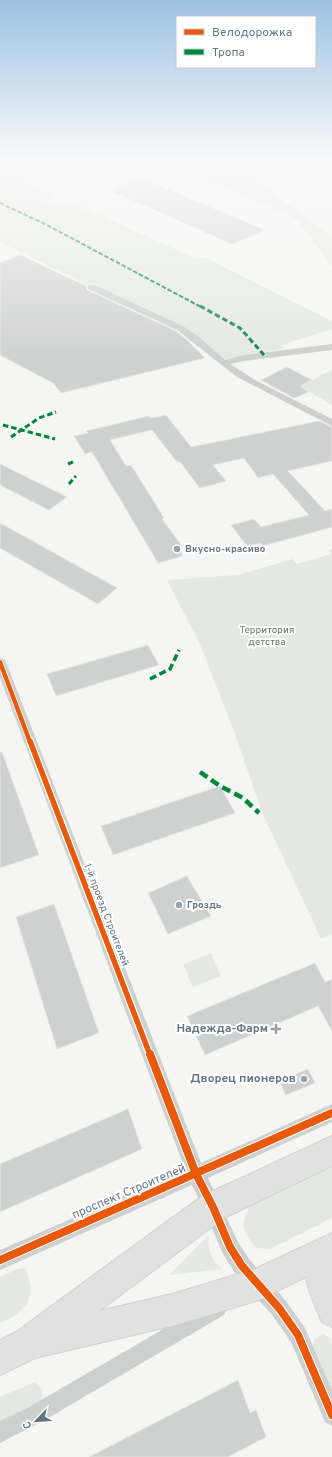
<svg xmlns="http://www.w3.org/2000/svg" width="332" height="1457" font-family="Overpass,sans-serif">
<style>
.green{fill:#e4e8e1}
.building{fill:#cfd1d0;stroke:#e4e4e3}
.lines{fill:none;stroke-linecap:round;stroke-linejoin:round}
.secondary-casing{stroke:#d1d3d3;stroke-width:2}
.primary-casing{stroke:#d0d2d2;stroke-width:2}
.street{fill:#ced0d0;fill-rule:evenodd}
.secondary{fill:#e1e1e2;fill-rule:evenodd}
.primary{fill:#e1e1e2;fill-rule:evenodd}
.quiet-far3{stroke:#00873e;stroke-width:2;stroke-dasharray:4.5 2;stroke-linecap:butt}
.quiet-far2{stroke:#00873e;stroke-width:3;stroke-dasharray:5.5 3;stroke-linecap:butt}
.quiet-far1{stroke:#00873e;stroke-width:3.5;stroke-dasharray:7 3.5;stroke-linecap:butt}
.quiet{stroke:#00873e;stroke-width:4.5;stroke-dasharray:9 4.5;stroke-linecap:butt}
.cycleway-far2-casing{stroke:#fff;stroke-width:6}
.cycleway-far1-casing{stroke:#fff;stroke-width:8}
.cycleway-casing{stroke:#fff;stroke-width:10}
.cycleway-far2{stroke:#e8590c;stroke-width:4.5}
.cycleway-far1{stroke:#e8590c;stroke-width:5.5}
.cycleway{stroke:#e8590c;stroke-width:8}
.poi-dot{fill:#96a3ac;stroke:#fff;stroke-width:1.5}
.labels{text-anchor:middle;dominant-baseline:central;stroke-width:4;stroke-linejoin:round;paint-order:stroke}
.poi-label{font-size:10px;font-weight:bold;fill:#637785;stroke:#fff;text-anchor:start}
.park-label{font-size:10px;fill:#687c62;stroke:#fff}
.street-label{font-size:10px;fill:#637785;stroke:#fff}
.near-poi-label{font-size:12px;font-weight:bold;fill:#637785;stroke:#fff;text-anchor:end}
.near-street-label{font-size:12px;fill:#637785;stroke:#fff}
</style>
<rect width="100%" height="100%" fill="#f5f5f3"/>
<g class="green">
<path d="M205 159H230C262 187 298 211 332 237V266L296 219 186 169 206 165Z"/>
<polygon points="0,166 55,197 44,200 51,204 66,200 197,259 204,257 332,321 332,329 282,345 285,348 217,361 181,330 0,242"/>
<polygon points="332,370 332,405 300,386"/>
<polygon points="332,549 332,934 321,939 262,812 234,731 200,644 167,580 238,575 293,559 297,564 331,554 329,550"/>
<polygon points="211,953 221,976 193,987 183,964"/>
<path d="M332 1166V1218L270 1249 257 1248C241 1231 240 1226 250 1205Z"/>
<path d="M208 1236C208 1251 211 1259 222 1269L169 1275Z"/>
<path d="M25 1268C38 1297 27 1311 0 1323V1277L18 1269Z"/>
<polygon points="323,1334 329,1338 332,1345 332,1390 313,1347 314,1340"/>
<polygon points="35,1382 43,1389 41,1401 0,1424 0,1397"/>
</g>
<g class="building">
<polygon points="141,178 265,230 232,244 109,190"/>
<polygon points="20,255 86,286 87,290 176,331 188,341 205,358 61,393 53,383 0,355 0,263"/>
<polygon points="287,367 312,380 300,386 309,392 294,398 261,380"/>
<polygon points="166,415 191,447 319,421 332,427 332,461 288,471 325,511 332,509 332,527 263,546 261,543 247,546 231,525 254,519 261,527 309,515 273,474 258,478 244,458 213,465 226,481 200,488 180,462 177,462 152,430 110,440 126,466 131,465 164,518 162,519 182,546 177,547 183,556 158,563 92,452 85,454 74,436 88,433 86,431 149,416 151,418"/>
<polygon points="0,464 49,488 67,497 49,510 0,485"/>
<polygon points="0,523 20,534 117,588 98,604 0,548"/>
<polygon points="148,645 159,665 56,696 47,674"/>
<polygon points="0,752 2,752 39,855 0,868"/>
<polygon points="220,786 235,813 113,855 101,826"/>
<polygon points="187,876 211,916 168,934 148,893"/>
<polygon points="54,904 99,1033 57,1049 16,917"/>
<polygon points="315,963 325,982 332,979 332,1031 318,1006 205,1055 187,1016"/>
<polygon points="308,1069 315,1083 286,1095 279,1081"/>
<polygon points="128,1109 142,1149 0,1212 0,1164"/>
<polygon points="238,1380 250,1413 256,1410 266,1437 228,1457 89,1457"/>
</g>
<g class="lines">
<g class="secondary-casing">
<path id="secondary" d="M319 1240 329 1244 332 1251V1327L322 1322C311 1297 298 1271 309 1244Z"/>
</g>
<g class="primary-casing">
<polygon id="primary" points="332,1136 332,1166 224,1218 99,1311 172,1294 255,1269 332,1233 332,1264 259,1300 172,1326 35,1358 0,1375 0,1340 16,1332 202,1196"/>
</g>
<g class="street">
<polygon points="88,285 94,285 183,326 199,337 225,360 244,355 332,344 332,350 244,361 230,364 255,380 332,419 332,426 237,377 177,330 88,289"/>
<polygon points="0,658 4,659 6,662 201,1163 332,1104 332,1122 208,1178 237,1240 249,1259 286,1301 305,1328 332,1390 332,1426 325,1422 291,1342 272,1315 235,1273 223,1254 206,1214 192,1185 0,1270 0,1250 185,1169 0,678"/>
<polygon points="217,1298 224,1301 227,1308 224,1315 43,1421 0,1443 0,1421 29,1407"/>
</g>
<use href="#secondary" class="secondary"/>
<use href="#primary" class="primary"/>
<polyline class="quiet-far3" points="0,203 45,224 201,307"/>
<g class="quiet-far2">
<polyline points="200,306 240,328 264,355"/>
<polyline points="3,425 55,439"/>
<polyline points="11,437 39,418 56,412"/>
<polyline points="68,464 75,461"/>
<polyline points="69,484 76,476"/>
</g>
<polyline class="quiet-far1" points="150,679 170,669 179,650"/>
<polyline class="quiet" points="200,772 220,786 243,798 259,813"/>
<g class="cycleway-far2-casing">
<polyline id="cycleway-far2" points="0,662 30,742"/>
</g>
<g class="cycleway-far1-casing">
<polyline id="cycleway-far1" points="30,741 150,1055"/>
</g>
<g class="cycleway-casing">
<g id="cycleway">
<polyline points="150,1054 196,1174 213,1207 230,1247 242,1266 279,1308 298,1335 332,1415"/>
<polyline points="0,1260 332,1113"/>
</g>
</g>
<use href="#cycleway-far2" class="cycleway-far2"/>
<use href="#cycleway-far1" class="cycleway-far1"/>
<use href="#cycleway" class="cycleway"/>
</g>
<linearGradient id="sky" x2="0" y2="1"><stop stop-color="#9dc2e2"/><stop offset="0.44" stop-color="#fafafa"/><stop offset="1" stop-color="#fafafa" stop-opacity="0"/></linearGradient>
<rect width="332" height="363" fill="url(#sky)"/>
<g class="poi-dot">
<circle cx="177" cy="549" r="4"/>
<circle cx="179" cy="905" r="4"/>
<path d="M274 1023h4v4h4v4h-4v4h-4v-4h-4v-4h4z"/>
<circle cx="304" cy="1079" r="4"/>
</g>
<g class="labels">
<g class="poi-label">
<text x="185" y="549">Вкусно-красиво</text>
<text x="187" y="905">Гроздь</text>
</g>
<g class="park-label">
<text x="267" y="630">Территория<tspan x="267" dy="12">детства</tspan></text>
</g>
<g class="street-label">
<text transform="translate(106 915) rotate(69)">1-й проезд Строителей</text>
</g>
<g class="near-poi-label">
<text x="268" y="1029">Надежда-Фарм</text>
<text x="296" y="1079">Дворец пионеров</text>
</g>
<g class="near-street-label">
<text transform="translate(129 1192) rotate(-23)">проспект Строителей</text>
</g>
</g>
<rect x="176" y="16" width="140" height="52" fill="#ffffff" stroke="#c1c9ce"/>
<rect x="184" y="29" width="20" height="6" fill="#e8590c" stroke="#c1c9ce"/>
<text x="212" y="36" font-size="12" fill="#637785">Велодорожка</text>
<rect x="184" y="49" width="20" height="6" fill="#00873e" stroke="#c1c9ce"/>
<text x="212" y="56" font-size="12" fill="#637785">Тропа</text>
<g transform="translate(36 1421) rotate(245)" stroke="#ffffff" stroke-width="3" paint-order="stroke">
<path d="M0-3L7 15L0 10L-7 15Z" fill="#637785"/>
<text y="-6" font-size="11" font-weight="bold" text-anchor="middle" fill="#637785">С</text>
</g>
</svg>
